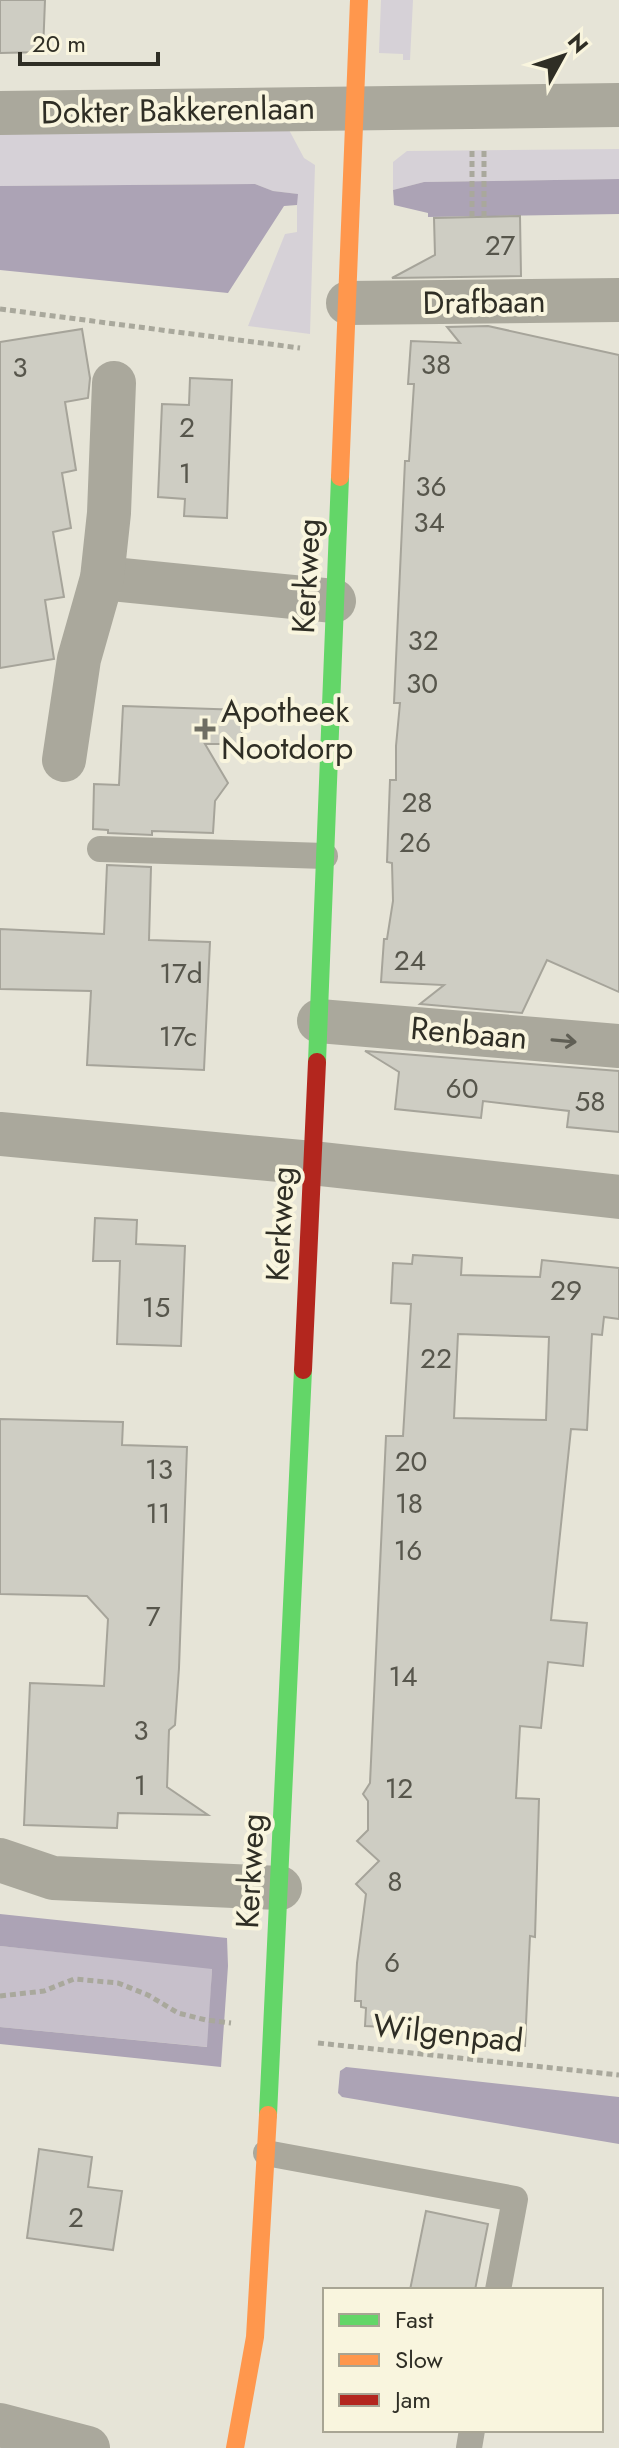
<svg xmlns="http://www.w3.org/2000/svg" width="619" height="2448" font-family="Jost,sans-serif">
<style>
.green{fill:#d6d1d7}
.forest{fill:#c7c0cb}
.water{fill:#aca3b5}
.building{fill:#cecdc3;stroke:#a6a49a;stroke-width:2;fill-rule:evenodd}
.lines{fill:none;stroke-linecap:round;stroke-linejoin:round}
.path{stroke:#a9a89c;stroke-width:5;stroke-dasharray:6 4;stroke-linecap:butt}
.lane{stroke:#aaa89c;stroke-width:26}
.street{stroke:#aaa89c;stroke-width:44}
.fast{stroke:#63d668;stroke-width:18}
.slow{stroke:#ff974d;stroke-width:18}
.jam{stroke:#b3261e;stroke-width:18}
.oneway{stroke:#605f55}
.poi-dot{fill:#6f6e63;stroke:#f9f5de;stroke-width:3}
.labels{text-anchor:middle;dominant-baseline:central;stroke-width:8;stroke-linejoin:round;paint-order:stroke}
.number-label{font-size:28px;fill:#57564c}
.street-label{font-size:32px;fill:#2f2e25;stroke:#f9f5de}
.poi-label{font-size:32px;fill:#2f2e25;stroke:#f9f5de;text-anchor:start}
</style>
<rect width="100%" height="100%" fill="#e6e4d7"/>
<g class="green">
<polygon points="381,0 413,0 410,60 403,60 403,54 379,53"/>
<polygon points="288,128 304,158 315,165 310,334 248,326 285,234 297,232 297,194 273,191 255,184 0,186 0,132"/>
<polygon points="619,149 619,179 424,182 393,190 393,162 407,151"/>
</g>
<polygon class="forest" points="0,1946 212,1968 208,2047 0,2027"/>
<g class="water">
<polygon points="619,179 619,214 428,217 428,213 394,205 393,190 424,182"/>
<polygon points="255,184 273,191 298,194 297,205 284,206 228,293 0,270 0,186"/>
<polygon points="0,1914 227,1938 228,1966 221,2067 0,2044 0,2027 207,2047 212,1969 0,1946"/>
<polygon points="346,2067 619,2097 619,2144 342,2097 338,2093 340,2071"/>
</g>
<g class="building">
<polygon points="0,0 45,0 43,52 0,53"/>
<polygon points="520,216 521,276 392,278 435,255 434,218"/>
<polygon points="488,326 619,355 619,992 547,960 522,1013 420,1004 444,985 381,982 384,939 387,939 393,901 392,863 387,862 390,780 396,780 396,746 400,703 394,703 405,461 409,461 414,384 408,384 411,341 460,343 447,327"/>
<polygon points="82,329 90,378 88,398 65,402 76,470 62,473 71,528 53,532 64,597 45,600 54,659 0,668 0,342"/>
<polygon points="190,378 232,380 227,518 184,516 185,499 158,497 162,404 189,405"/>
<polygon points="123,706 243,710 242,744 205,744 228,783 215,801 213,833 152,831 152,835 108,833 108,830 93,829 94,784 119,785"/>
<polygon points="107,865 151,867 149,940 210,942 204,1070 87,1065 91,991 0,989 0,929 104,934"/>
<polygon points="365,1051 619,1071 619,1132 567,1127 569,1111 483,1101 481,1118 395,1109 399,1072"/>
<polygon points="95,1218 137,1220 136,1244 185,1246 181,1346 117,1344 120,1261 93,1261"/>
<path d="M413 1255 462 1258 461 1275 540 1277 542 1260 619 1268V1319L604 1317 602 1335 592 1334 587 1430 571 1429 551 1620 587 1623 583 1666 548 1662 541 1728 520 1726 516 1798 539 1799 535 1937 530 1936 525 2046 490 2042 491 2032 365 2026 366 2008 361 2007V2001H355L357 1963 366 1894 356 1884 379 1861 357 1841 368 1830V1801L363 1794 370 1783 386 1436H403L411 1304 391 1303 393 1263 412 1264ZM458 1334 549 1337 546 1420 454 1418Z"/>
<polygon points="0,1419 123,1422 122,1445 187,1447 179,1668 175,1725 169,1730 167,1787 208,1815 118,1813 117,1828 24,1825 30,1683 104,1686 108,1619 87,1596 0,1594"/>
<polygon points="39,2149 92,2157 88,2187 122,2191 113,2250 27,2238"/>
<polygon points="426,2211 488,2224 475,2290 410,2290"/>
</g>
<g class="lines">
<g class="path">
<polyline points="472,217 472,151"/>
<polyline points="484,217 484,151"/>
<polyline points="0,309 300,348"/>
<polyline points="0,1996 44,1991 74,1979 118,1983 148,1995 178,2013 206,2020 231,2023"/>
<polyline points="318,2043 619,2075"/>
</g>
<g class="lane">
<polyline points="100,849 325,856"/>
<polyline points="266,2153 515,2199 498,2290"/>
<polyline points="469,2448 472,2430"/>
</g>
<g class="street">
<polyline points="0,113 619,105"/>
<polyline points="348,303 619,300"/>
<polyline points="102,578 334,601"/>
<polyline points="64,760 79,659 102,578 109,513 114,383"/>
<polyline points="319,1021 619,1046"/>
<polyline points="0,1134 312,1163 619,1197"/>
<polyline points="0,1860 53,1878 280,1888"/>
<polyline points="0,2425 88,2448"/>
</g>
<g class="fast">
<polyline points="317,1062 340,477"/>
<polyline points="268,2115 303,1370"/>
</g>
<g class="slow">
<polyline points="340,477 359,0"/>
<polyline points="235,2448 255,2337 268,2115"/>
</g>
<polyline class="jam" points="303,1370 317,1062"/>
</g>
<defs><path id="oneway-shaft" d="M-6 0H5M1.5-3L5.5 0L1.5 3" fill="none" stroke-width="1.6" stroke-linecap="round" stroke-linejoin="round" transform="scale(2)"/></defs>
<use class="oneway" href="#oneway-shaft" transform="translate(564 1041) rotate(5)"/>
<path class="poi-dot" d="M201 717h8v8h8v8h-8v8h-8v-8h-8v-8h8z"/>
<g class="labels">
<g class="number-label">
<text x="500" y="245">27</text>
<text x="436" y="364">38</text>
<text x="20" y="367">3</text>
<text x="187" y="427">2</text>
<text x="185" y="473">1</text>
<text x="431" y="486">36</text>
<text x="429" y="522">34</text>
<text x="423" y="640">32</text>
<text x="422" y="683">30</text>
<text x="417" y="802">28</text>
<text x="415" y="842">26</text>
<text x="410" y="960">24</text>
<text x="181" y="973">17d</text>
<text x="178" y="1036">17c</text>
<text x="462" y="1088">60</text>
<text x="590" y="1101">58</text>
<text x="566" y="1290">29</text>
<text x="156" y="1307">15</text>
<text x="436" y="1358">22</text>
<text x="411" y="1461">20</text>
<text x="159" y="1469">13</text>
<text x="409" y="1503">18</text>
<text x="158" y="1513">11</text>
<text x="408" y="1550">16</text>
<text x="153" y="1616">7</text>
<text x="403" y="1676">14</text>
<text x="141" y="1730">3</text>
<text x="140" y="1785">1</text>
<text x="399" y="1788">12</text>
<text x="395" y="1881">8</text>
<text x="392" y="1962">6</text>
<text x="76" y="2217">2</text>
</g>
<g class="street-label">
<text transform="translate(178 110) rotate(-1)">Dokter Bakkerenlaan</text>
<text transform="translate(484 302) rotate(-1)">Drafbaan</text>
<text transform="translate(306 576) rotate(-87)">Kerkweg</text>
<text transform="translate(469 1033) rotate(5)">Renbaan</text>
<text transform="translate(280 1224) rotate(-87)">Kerkweg</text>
<text transform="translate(250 1871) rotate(-87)">Kerkweg</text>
<text transform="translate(448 2033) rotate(6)">Wilgenpad</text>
</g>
<g class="poi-label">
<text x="221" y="711">Apotheek<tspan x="221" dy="37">Nootdorp</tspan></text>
</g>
</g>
<rect x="323" y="2288" width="280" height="144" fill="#f9f5de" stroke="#a8a594" stroke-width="2"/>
<rect x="339" y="2314" width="40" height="12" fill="#63d668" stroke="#a8a594" stroke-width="2"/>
<text x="395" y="2328" font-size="24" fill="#2f2e25">Fast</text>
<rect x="339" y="2354" width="40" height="12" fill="#ff974d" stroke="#a8a594" stroke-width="2"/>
<text x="395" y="2368" font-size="24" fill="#2f2e25">Slow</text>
<rect x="339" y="2394" width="40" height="12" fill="#b3261e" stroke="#a8a594" stroke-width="2"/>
<text x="395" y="2408" font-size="24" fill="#2f2e25">Jam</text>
<g transform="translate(563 56) rotate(50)" stroke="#f9f5de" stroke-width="6" paint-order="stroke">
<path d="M0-6L14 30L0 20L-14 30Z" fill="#2f2e25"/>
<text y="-12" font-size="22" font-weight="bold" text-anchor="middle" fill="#2f2e25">N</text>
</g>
<path d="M20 52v12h138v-12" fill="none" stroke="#2f2e25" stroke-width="4"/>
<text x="32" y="52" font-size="24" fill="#2f2e25" stroke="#f9f5de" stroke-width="6" paint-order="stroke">20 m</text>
</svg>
